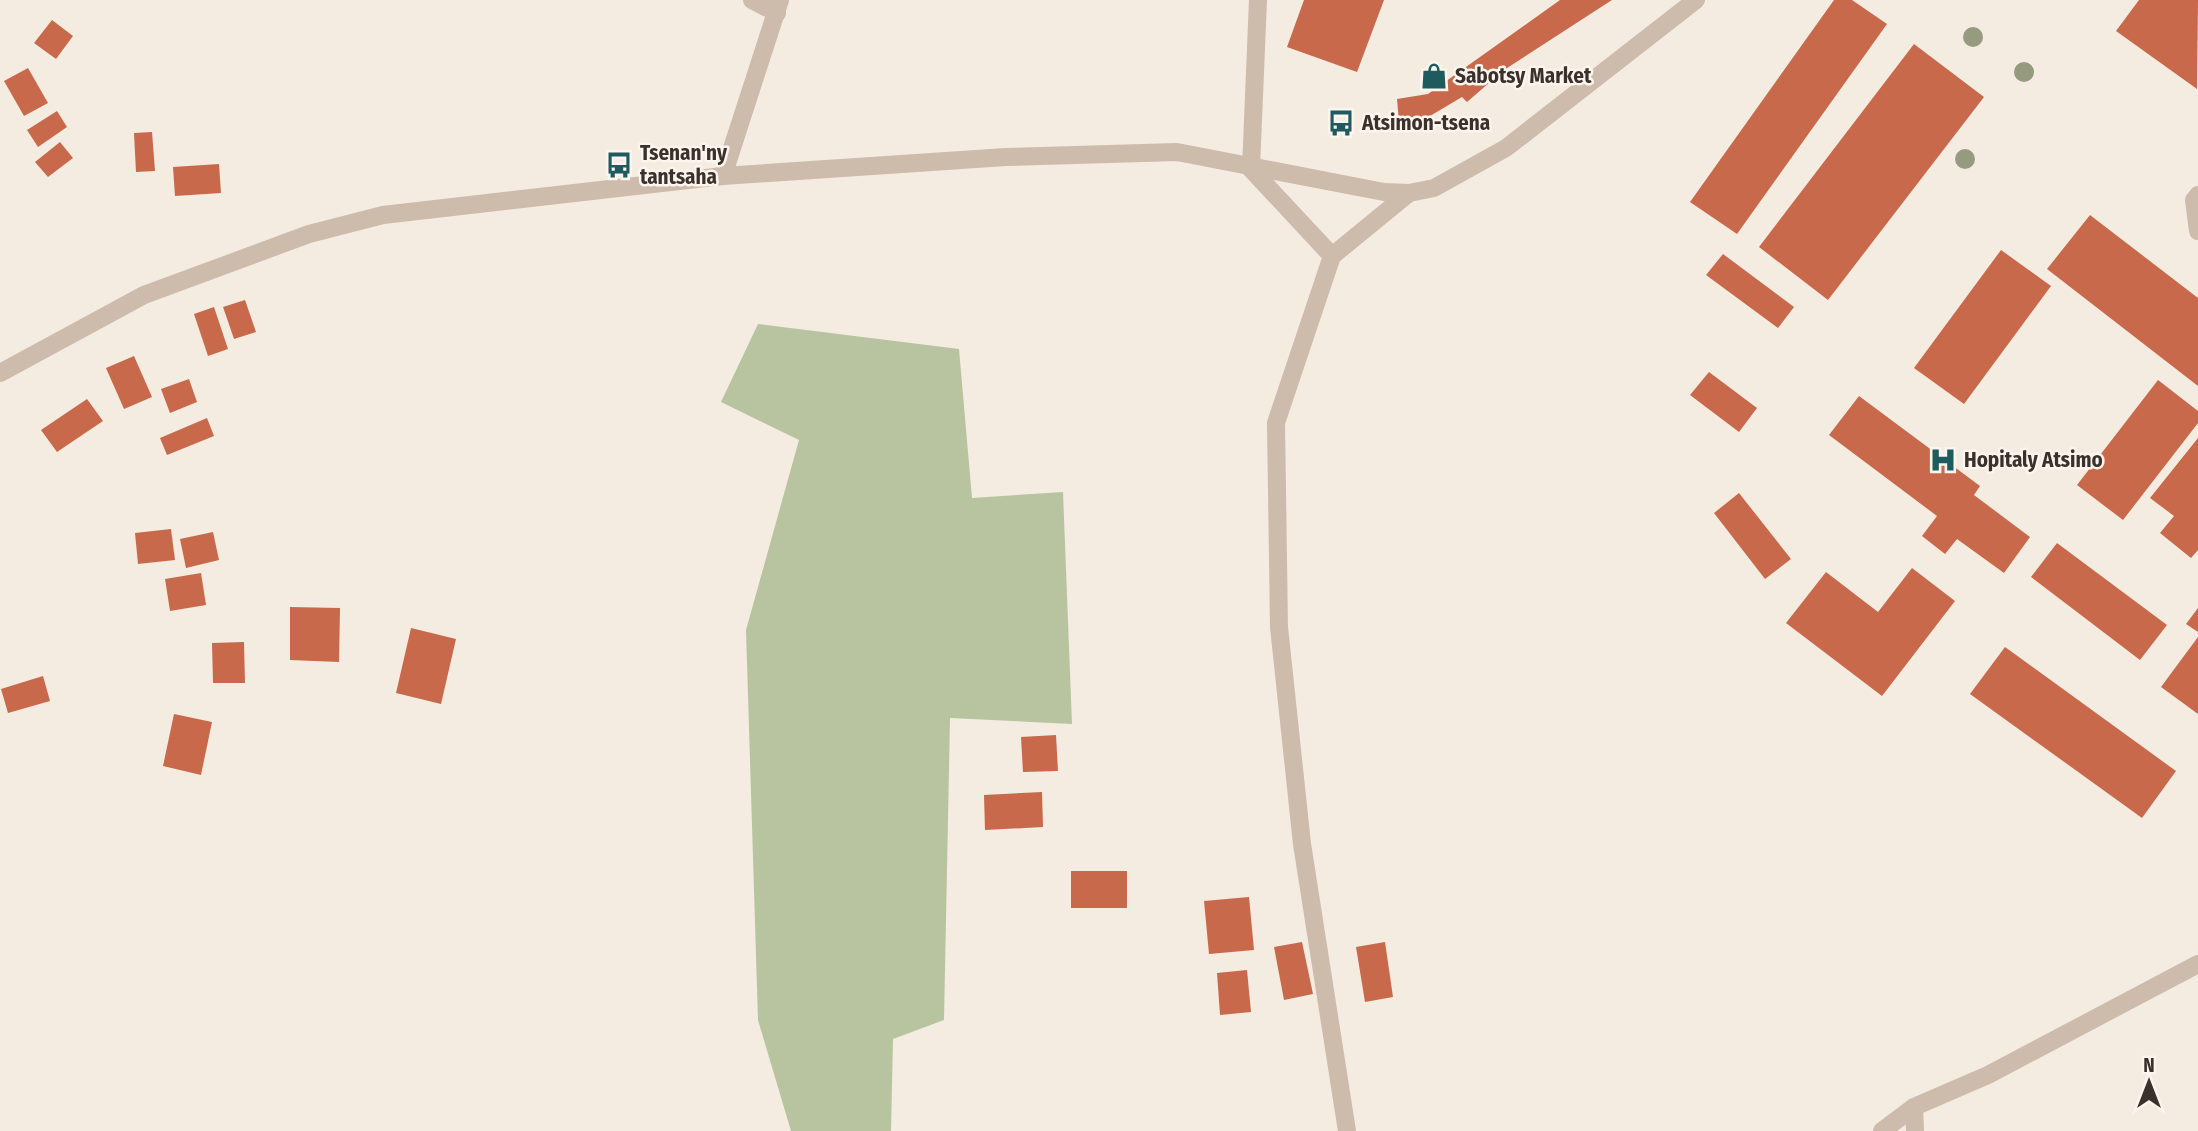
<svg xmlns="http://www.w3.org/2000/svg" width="2198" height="1131" font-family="'Fira Sans Condensed',sans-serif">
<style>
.green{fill:#b8c4a0}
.building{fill:#c8694b}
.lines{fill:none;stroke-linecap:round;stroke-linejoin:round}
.lane{stroke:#cdbbac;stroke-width:18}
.street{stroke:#cdbbac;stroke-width:18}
.tree{fill:#969b7f}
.labels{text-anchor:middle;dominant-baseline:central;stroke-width:5;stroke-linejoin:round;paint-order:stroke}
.poi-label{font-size:21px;font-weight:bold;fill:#3b302b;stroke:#fbf5ee;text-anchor:start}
</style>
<rect width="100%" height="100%" fill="#f4ebe1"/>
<polygon class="green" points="758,324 959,349 972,498 1063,492 1072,724 950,718 944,1020 893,1039 891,1131 791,1131 758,1020 746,630 799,440 721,402"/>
<g class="building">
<polygon points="1304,0 1384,0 1357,72 1287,47"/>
<polygon points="1560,0 1612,0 1504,70 1467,102 1462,97 1430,116 1399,122 1397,99 1428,94"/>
<polygon points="1834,0 1852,0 1887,24 1737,234 1690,202"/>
<polygon points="2139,0 2198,0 2197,89 2116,31"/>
<polygon points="52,20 73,36 56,59 34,43"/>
<polygon points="1914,44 1984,97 1828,300 1759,247"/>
<polygon points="28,68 48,103 24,116 4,81"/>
<polygon points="57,111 67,127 38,147 27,130"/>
<polygon points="152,132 155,171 136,172 134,133"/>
<polygon points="60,142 73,158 48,177 35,162"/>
<polygon points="219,164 221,193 175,196 173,167"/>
<polygon points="2090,215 2198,298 2198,386 2047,269"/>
<polygon points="2001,250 2051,286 1964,404 1914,368"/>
<polygon points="1723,254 1794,307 1778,328 1706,275"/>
<polygon points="245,300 256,332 234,339 223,307"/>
<polygon points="214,307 228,349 208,356 194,314"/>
<polygon points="134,356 152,397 124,409 106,368"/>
<polygon points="1709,372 1757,408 1739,432 1690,395"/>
<polygon points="189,379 197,402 170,413 161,389"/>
<polygon points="2158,380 2198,411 2198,423 2123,520 2077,485"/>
<polygon points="1859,396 1980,486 1974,495 2030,537 2004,573 1957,539 1945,554 1922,536 1937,516 1829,435"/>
<polygon points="87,399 103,421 57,452 41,430"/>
<polygon points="207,418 214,436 167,455 160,438"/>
<polygon points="2198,438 2198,550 2191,558 2160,533 2174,516 2150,498"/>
<polygon points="1739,493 1791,559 1765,579 1714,513"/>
<polygon points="171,529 175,560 138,564 135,533"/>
<polygon points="213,532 219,560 186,568 180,539"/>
<polygon points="2057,543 2167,625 2140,660 2031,577"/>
<polygon points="1912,568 1955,601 1882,696 1786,623 1826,572 1878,612"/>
<polygon points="201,573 206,605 170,611 165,579"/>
<polygon points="290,607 340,608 339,662 290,660"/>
<polygon points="2198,608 2198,632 2186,624"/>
<polygon points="411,628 456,639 441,704 396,693"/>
<polygon points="2198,637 2198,714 2161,687"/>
<polygon points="244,642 245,683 213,683 212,643"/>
<polygon points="2005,647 2176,771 2142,818 1970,694"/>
<polygon points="43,676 50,701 8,713 1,689"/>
<polygon points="174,714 212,722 201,775 163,766"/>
<polygon points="1056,735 1058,771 1023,772 1021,737"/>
<polygon points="1042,792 1043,827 985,830 984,795"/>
<rect x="1071" y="871" width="56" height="37"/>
<polygon points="1249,897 1254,950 1209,954 1204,901"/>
<polygon points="1302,942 1313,994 1284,1000 1274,947"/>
<polygon points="1385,942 1393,997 1365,1002 1356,947"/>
<polygon points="1247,970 1251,1012 1220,1015 1217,973"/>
</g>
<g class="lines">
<g class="lane">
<polyline points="1251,168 1258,0"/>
<polyline points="2198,195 2194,200 2198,231"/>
</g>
<g class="street">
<polyline points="752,0 777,13"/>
<polyline points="1251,169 1332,256"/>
<polyline points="723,176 780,0"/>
<polyline points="0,373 144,295 309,234 383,215 723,176 1006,157 1177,152 1384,192 1409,193 1434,188 1506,148 1696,0"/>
<polyline points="1914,1107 1915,1131"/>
<polyline points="1347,1131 1302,844 1279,627 1276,423 1332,256 1409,193"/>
<polyline points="1882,1131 1914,1107 1988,1075 2198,964"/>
</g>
</g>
<g class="tree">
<circle cx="1973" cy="37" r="10"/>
<circle cx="2024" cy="72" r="10"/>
<circle cx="1965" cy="159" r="10"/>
</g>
<defs>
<g id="shop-bare" transform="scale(2.1)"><path d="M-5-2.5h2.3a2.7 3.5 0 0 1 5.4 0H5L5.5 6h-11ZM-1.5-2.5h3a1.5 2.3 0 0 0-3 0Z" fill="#1f5a5e" stroke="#fbf5ee" stroke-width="2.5" paint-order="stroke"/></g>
<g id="bus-bare" transform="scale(2.1)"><path d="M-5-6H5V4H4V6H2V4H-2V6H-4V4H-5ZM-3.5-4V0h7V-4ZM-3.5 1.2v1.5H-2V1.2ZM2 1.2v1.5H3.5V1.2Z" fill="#1f5a5e" stroke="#fbf5ee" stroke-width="2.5" paint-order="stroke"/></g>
<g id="hospital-bare" transform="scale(2.1)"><path d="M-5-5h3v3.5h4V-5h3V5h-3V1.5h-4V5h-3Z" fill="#1f5a5e" stroke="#fbf5ee" stroke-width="2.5" paint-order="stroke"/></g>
</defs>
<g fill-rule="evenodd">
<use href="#shop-bare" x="1434" y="76"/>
<use href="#bus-bare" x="1341" y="123"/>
<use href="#bus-bare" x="619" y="165"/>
<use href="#hospital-bare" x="1943" y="460"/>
</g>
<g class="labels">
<g class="poi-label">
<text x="1455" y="76">Sabotsy Market</text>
<text x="1362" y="123">Atsimon-tsena</text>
<text x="640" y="153">Tsenan'ny<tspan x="640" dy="24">tantsaha</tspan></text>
<text x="1964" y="460">Hopitaly Atsimo</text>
</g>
</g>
<g transform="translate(2149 1082)" stroke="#fbf5ee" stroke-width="5" paint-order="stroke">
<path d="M0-5L12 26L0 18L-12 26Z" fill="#3b302b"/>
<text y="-10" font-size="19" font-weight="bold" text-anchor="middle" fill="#3b302b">N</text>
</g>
</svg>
